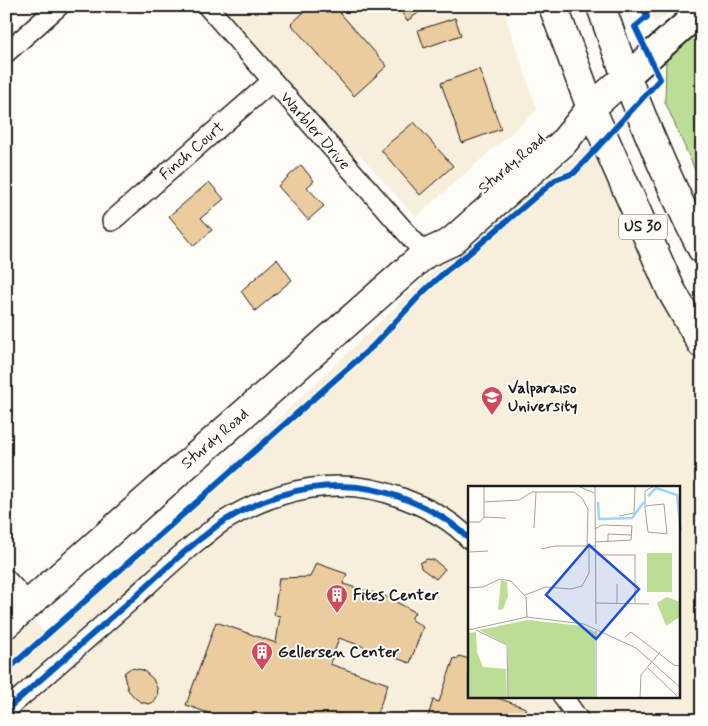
<svg xmlns="http://www.w3.org/2000/svg" width="708" height="726" font-family="Mynerve,sans-serif">
<style>
.built{fill:#f8eedc;fill-rule:evenodd}
.green{fill:#bcdd96;stroke:#6c7c59}
.building{fill:#ebcc9e;stroke:#1c1c1c}
.lines{fill:none;stroke-linecap:round;stroke-linejoin:round}
.street-casing{stroke:#1c1c1c;stroke-width:22}
.secondary-casing{stroke:#1c1c1c;stroke-width:30}
.primary-casing{stroke:#1c1c1c;stroke-width:31}
.highway-casing{stroke:#1c1c1c;stroke-width:31}
.street{stroke:#fdfcf7;stroke-width:19}
.secondary{stroke:#fdfcf7;stroke-width:26}
.primary{stroke:#fdfcf7;stroke-width:28}
.highway{stroke:#fdfcf7;stroke-width:28}
.cycleway-casing{stroke:#fdfcf7;stroke-width:9}
.cycleway{stroke:#0057b8;stroke-width:6}
.labels{text-anchor:middle;dominant-baseline:central;stroke-width:4;stroke-linejoin:round;paint-order:stroke}
.shield{fill:#fdfcf7;stroke:#605f5e;stroke-width:1}
.shield-label{font-size:15px;font-weight:bold;fill:#1c1c1c}
.street-label{font-size:16px;fill:#1c1c1c;stroke:#fdfcf7}
.poi-label{font-size:16px;font-weight:bold;fill:#1c1c1c;stroke:#fdfcf7;text-anchor:start}
.inset-river{fill:none;stroke:#9fd4fd;stroke-width:2.5}
.inset-road{fill:none;stroke:#a3a29f;stroke-width:1}
.view{fill:#1d4ed8;fill-opacity:0.15;stroke:#1d4ed8;stroke-width:2.5}
.inset-edge{fill:none;stroke:#1c1c1c;stroke-width:2.5}
</style>
<rect width="100%" height="100%" fill="#fdfcf7"/>
<filter id="ink" filterUnits="userSpaceOnUse"><feTurbulence type="fractalNoise" baseFrequency=".02" numOctaves="2"/><feDisplacementMap in="SourceGraphic" scale="10" xChannelSelector="R" yChannelSelector="G"/><feConvolveMatrix kernelMatrix="1 2 1 2 8 2 1 2 1" color-interpolation-filters="sRGB"/></filter>
<g filter="url(#ink)">
<g class="built">
<polygon points="207,6 502,6 537,110 416,217 359,154 345,165"/>
<polygon points="649,6 680,6 654,23"/>
<path d="M594 143 702 344V720H6V588L49 638 468 238ZM469 487H679V697H469Z"/>
</g>
<polygon class="green" points="702,27 702,186 665,102 666,58"/>
<g class="building">
<polygon points="311,6 334,6 387,66 354,96 291,24"/>
<polygon points="398,6 428,6 407,21"/>
<polygon points="455,18 461,35 424,48 418,30"/>
<polygon points="479,69 501,129 462,143 441,83"/>
<polygon points="414,122 453,166 420,195 381,150"/>
<polygon points="301,165 314,181 307,187 324,206 308,220 278,186"/>
<polygon points="209,182 224,199 201,218 212,230 194,246 169,216"/>
<polygon points="277,259 292,280 255,311 241,291"/>
<polygon points="427,559 434,560 445,569 436,579 421,568 420,563"/>
<polygon points="316,563 347,574 343,584 387,597 415,612 411,619 423,627 410,663 339,638 330,664 388,684 375,720 227,720 186,705 216,622 276,643 280,616 274,615 279,578 310,577"/>
<polygon points="459,656 469,659 469,697 495,697 526,708 521,720 427,720 433,700 439,702 454,658 458,659"/>
<polygon points="131,668 143,670 153,679 157,688 158,695 154,702 149,704 141,702 135,698 128,690 124,676 125,672"/>
</g>
<g class="lines">
<g class="street-casing">
<g id="street">
<polyline points="207,6 425,254"/>
<polyline points="6,53 59,6"/>
<polyline points="112,221 271,82"/>
<polyline points="6,579 29,604"/>
<polyline points="563,697 579,720"/>
<path d="M6 710C47 674 88 638 129 602 152 581 175 559 200 539 208 533 216 526 224 521 278 488 342 474 402 498 426 507 452 520 469 539"/>
</g>
</g>
<g class="secondary-casing">
<polyline id="secondary" points="625,78 702,10"/>
</g>
<g class="primary-casing">
<polyline id="primary" points="6,624 425,254 451,242 563,143 591,108 625,78"/>
</g>
<g class="highway-casing">
<g id="highway">
<polyline points="553,6 591,108 671,290 702,344"/>
<path d="M601 6C629 89 662 170 702 249"/>
</g>
</g>
<use href="#street" class="street"/>
<use href="#secondary" class="secondary"/>
<use href="#primary" class="primary"/>
<use href="#highway" class="highway"/>
<g class="cycleway-casing">
<g id="cycleway">
<polyline points="6,671 373,346 423,292 447,270 467,255 555,180 574,173 660,79 635,27 647,17 643,6"/>
<path d="M6 710C47 674 88 638 129 602 152 581 175 559 200 539 208 533 216 526 224 521 278 488 342 474 402 498 426 507 452 520 469 539"/>
</g>
</g>
<use href="#cycleway" class="cycleway"/>
</g>
</g>
<defs>
<g id="university-pin" transform="scale(1.125)"><path d="M0 17L-7.5 6A9.5 9.5 0 1 1 7.5 6Z" fill="#d1495b" stroke="#fdfcf7"/><path d="M0-5L7-2L0 1L-7-2ZM-4 1L0 2.5L4 1V4Q0 6-4 4Z" fill="#fff"/></g>
<g id="building-pin" transform="scale(1.125)"><path d="M0 17L-7.5 6A9.5 9.5 0 1 1 7.5 6Z" fill="#d1495b" stroke="#fdfcf7"/><path d="M-4-6H4V6H1V3H-1V6H-4ZM-2.5-4.3h1.7v1.8h-1.7ZM.8-4.3h1.7v1.8H.8ZM-2.5-1h1.7V.8h-1.7ZM.8-1h1.7V.8H.8Z" fill="#fff"/></g>
</defs>
<g fill-rule="evenodd">
<use href="#university-pin" x="492" y="397"/>
<use href="#building-pin" x="337" y="595"/>
<use href="#building-pin" x="262" y="652"/>
</g>
<g class="labels">
<rect class="shield" x="619" y="214.5" width="48" height="25" rx="4"/>
<g class="shield-label">
<text x="643" y="227">US 30</text>
</g>
<g class="street-label">
<text transform="translate(315 131) rotate(49)">Warbler Drive</text>
<text transform="translate(192 151) rotate(-41)">Finch Court</text>
<text transform="translate(512 164) rotate(-41)">Sturdy Road</text>
<text transform="translate(215 439) rotate(-41)">Sturdy Road</text>
</g>
<g class="poi-label">
<text x="508" y="388">Valparaiso<tspan x="508" dy="18">University</tspan></text>
<text x="353" y="595">Fites Center</text>
<text x="278" y="652">Gellersen Center</text>
</g>
</g>
<g transform="translate(468 486)">
<rect width="212" height="212" fill="#fdfcf7"/>
<path d="M179 67H204V106H179ZM33 94 39 96 40 110 35 123 30 124ZM199 111 212 116 213 130 198 140 189 117ZM60 134 114 140 127 146V212H40V159L11 144ZM8 146 9 166 15 181 38 183 39 212H0V147Z" fill="#bcdd96"/>
<path class="inset-river" d="M180 10 188 2 209 9 213 45M130 16 131 33 164 32 176 16"/>
<path class="inset-road" d="M110 0 126 7M127 0 128 138M16 16 51 14 64 6H106L114 12 120 23 119 61M177 20 196 18 199 48 180 46 177 22V5L186 0M151 30 166 27 167 0M16 31V0M16 31 38 32M0 36H12L16 31M66 42 68 6M127 43 134 39 164 40 163 54 127 56M140 56V48L164 49M73 63 87 60H127M0 66 20 65M127 69H168M167 69V117M149 98V117M0 102 15 101 32 93 43 95 58 111 59 131M57 109 78 101 103 103 114 100 121 87V60M128 117 181 118M0 144 59 131 116 138 168 162 213 202M8 144 39 159 40 212M128 145V212M157 151 163 146 206 179 213 180M180 182 211 212M172 212 173 189 192 166"/>
<path class="view" d="M121 59 171 103 128 153 78 109Z"/>
<rect width="212" height="212" class="inset-edge"/>
</g>
<rect width="708" height="726" fill="none" stroke="#fdfcf7" stroke-width="25"/>
<rect x="12" y="12" width="683" height="701" fill="none" stroke="#1c1c1c" stroke-width="2" filter="url(#ink)"/>
</svg>
